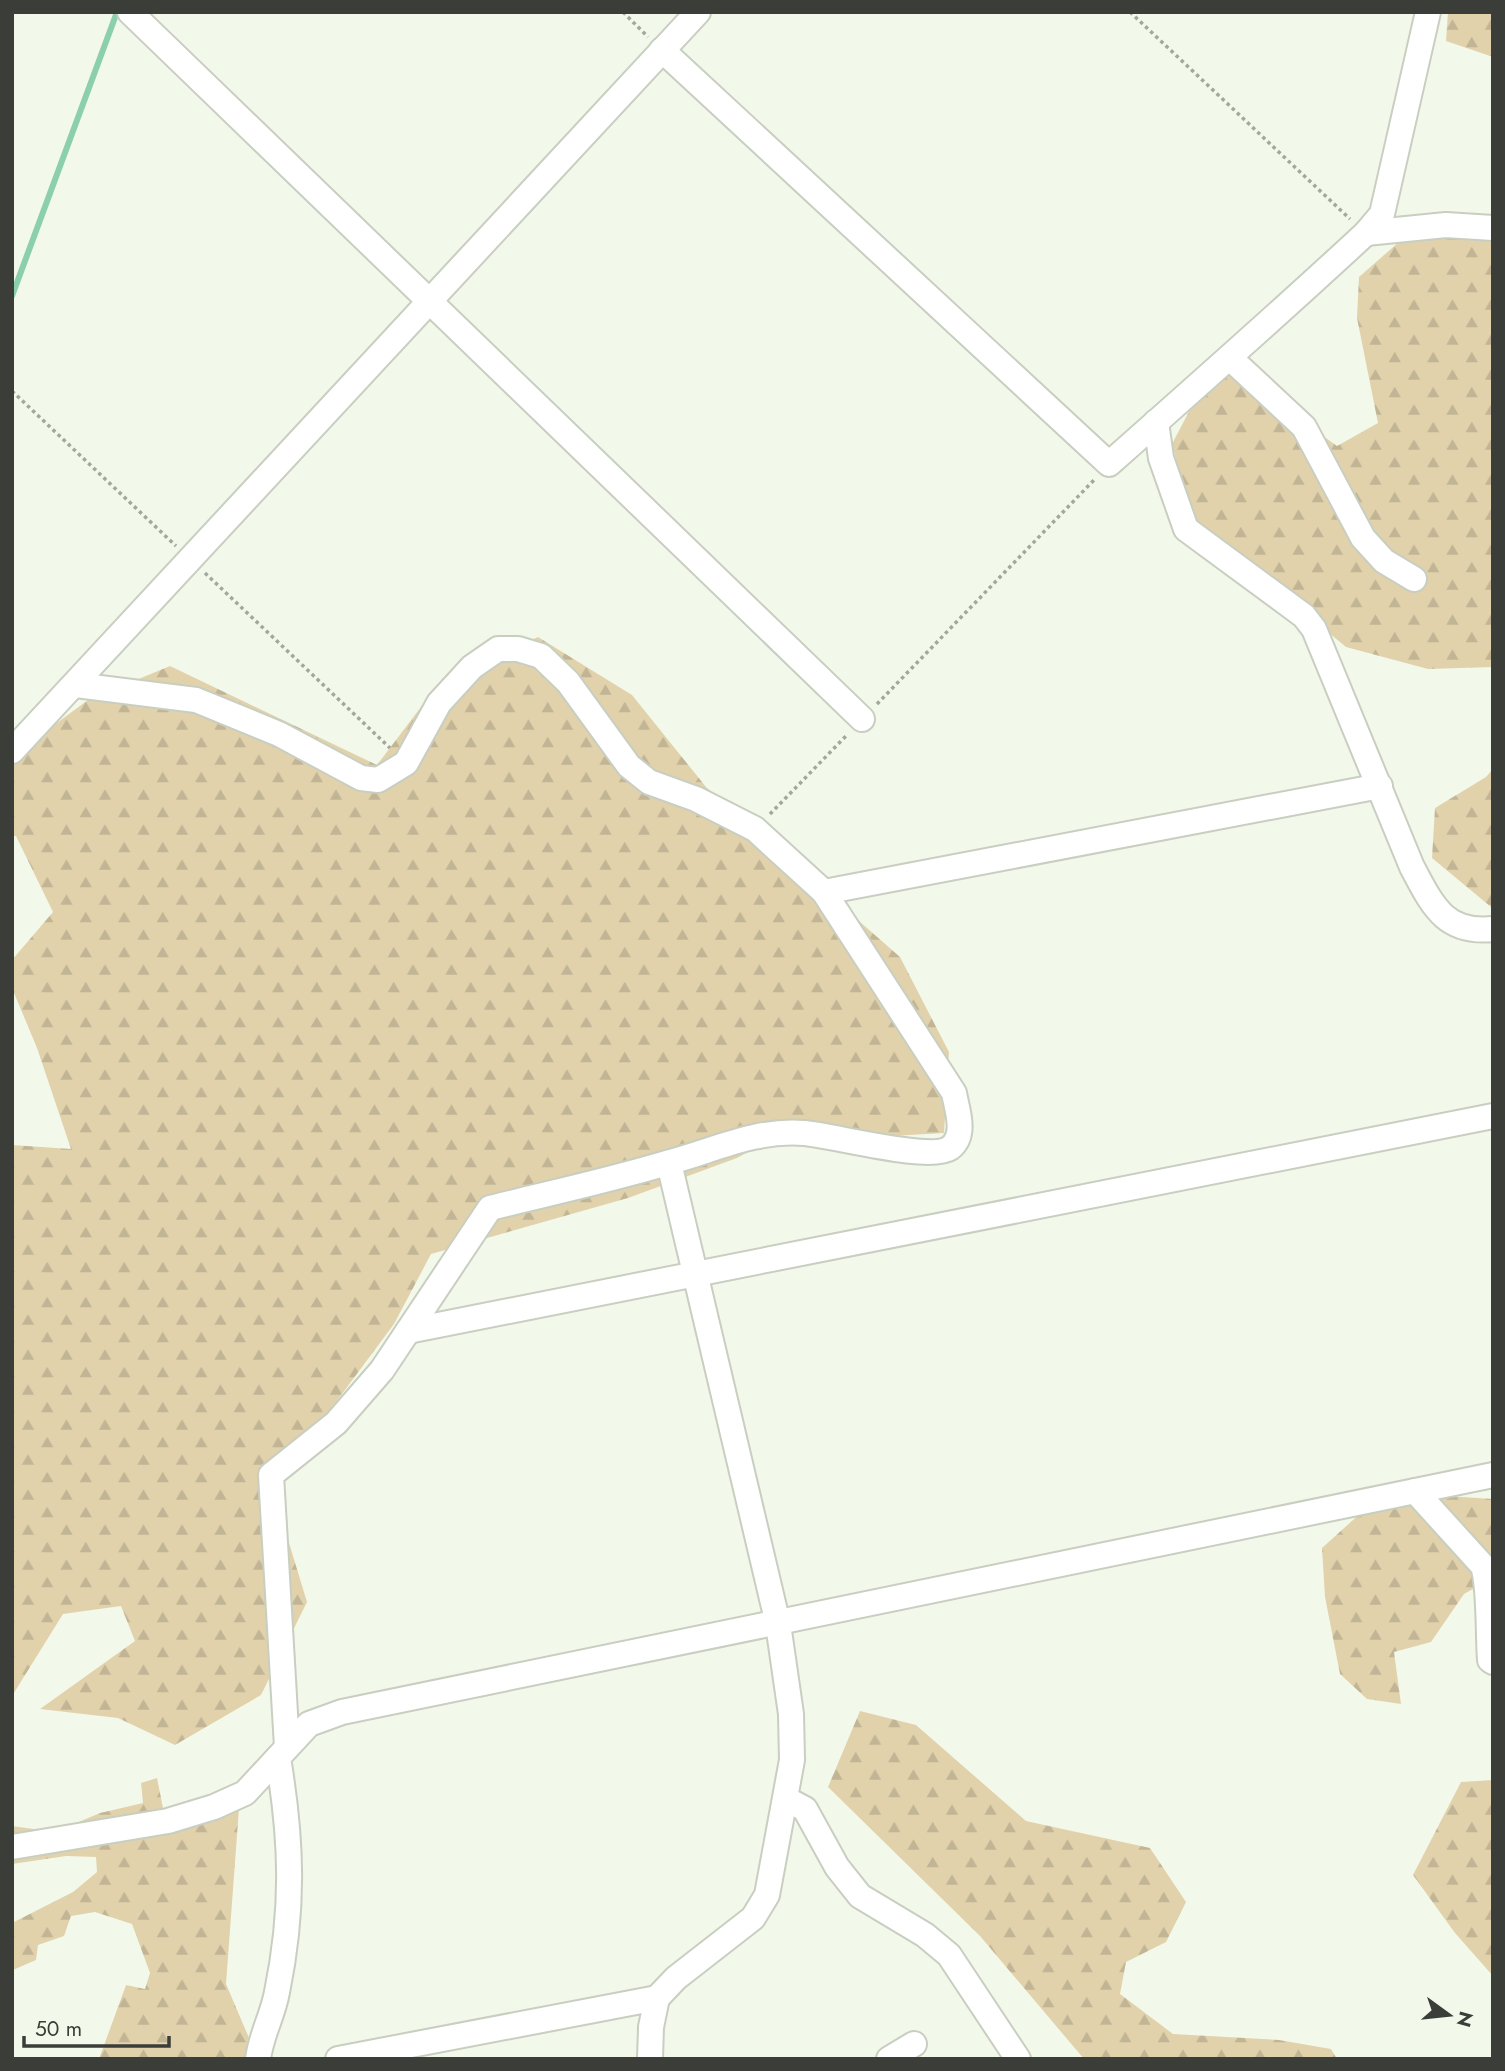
<svg xmlns="http://www.w3.org/2000/svg" width="1505" height="2071" font-family="Jost,sans-serif">
<style>
.forest{fill:url(#forest-firs)}
.lines{fill:none;stroke-linecap:round;stroke-linejoin:round}
.stream{stroke:#8bcfad;stroke-width:6}
.minor-casing{stroke:#c8cec0;stroke-width:28}
.path{stroke:#a3a79d;stroke-width:3.5;stroke-dasharray:3.5 3.5;stroke-linecap:butt}
.minor{stroke:#fff;stroke-width:24}
</style>
<defs>
<pattern id="forest-firs" width="22" height="20" patternUnits="userSpaceOnUse" patternTransform="scale(1.75)"><rect width="22" height="20" fill="#e1d2ac"/><path d="M5 1l3.5 6h-7zM16 11l3.5 6h-7z" fill="#c2b595"/></pattern>
</defs>
<rect width="100%" height="100%" fill="#f3f9ea"/>
<g class="forest">
<polygon points="1448,12 1493,12 1493,57 1446,41"/>
<polygon points="1433,212 1493,230 1493,667 1428,669 1346,647 1192,520 1172,444 1194,402 1234,372 1337,446 1378,423 1357,318 1359,277"/>
<polygon points="538,637 632,695 706,787 900,957 949,1052 944,1133 857,1138 789,1129 737,1158 628,1198 431,1254 394,1324 266,1496 286,1533 307,1602 261,1695 175,1745 118,1718 40,1709 135,1641 121,1606 63,1614 12,1696 12,1145 71,1149 37,1048 12,988 12,960 53,912 16,836 12,836 12,756 88,700 170,666 377,765 443,678"/>
<polygon points="1493,769 1493,906 1491,907 1432,858 1435,808 1486,777"/>
<polygon points="1384,1492 1493,1499 1493,1578 1464,1594 1431,1642 1394,1652 1401,1704 1367,1699 1340,1674 1325,1597 1322,1548"/>
<polygon points="860,1711 916,1725 1026,1821 1150,1848 1186,1902 1166,1942 1126,1962 1120,1994 1173,2034 1279,2040 1331,2049 1337,2059 1084,2059 980,1936 828,1787"/>
<polygon points="157,1778 163,1808 179,1813 241,1781 226,1984 258,2059 99,2059 126,1985 145,1989 150,1973 132,1924 95,1912 71,1916 64,1936 38,1945 36,1960 13,1970 12,1923 73,1892 97,1872 96,1857 66,1856 12,1864 12,1826 55,1832 100,1813 143,1803 141,1783"/>
<polygon points="1493,1780 1493,1976 1455,1933 1413,1875 1461,1782"/>
</g>
<g class="lines">
<polyline class="stream" points="12,296 117,12"/>
<g class="minor-casing">
<g id="minor">
<polyline points="130,12 862,719"/>
<path d="M662 50 1109 464C1195 388 1281 312 1366 233L1382 214 1428 12"/>
<polyline points="1366,233 1446,225 1493,228"/>
<polyline points="1231,359 1304,427 1363,538 1384,561 1414,579"/>
<path d="M1156 422 1161 458 1186 529 1304 616 1314 629 1412 867C1432 904 1444 934 1493 929"/>
<path d="M76 685 196 700 279 734 361 778 378 780 406 763 439 703 472 667 498 649H518L541 656 568 682 629 766 649 782 696 799 755 829 824 892 954 1093C957 1110 967 1135 950 1148 930 1162 832 1135 804 1133 756 1129 715 1150 670 1162 611 1180 550 1193 490 1208L382 1370 336 1423 271 1475 287 1747"/>
<polyline points="12,751 698,12"/>
<polyline points="824,892 1380,786"/>
<polyline points="408,1331 1493,1116"/>
<path d="M1415 1491 1483 1566C1490 1587 1488 1635 1490 1660L1493 1662"/>
<polyline points="786,1799 805,1809 837,1867 860,1896 925,1935 949,1955 1018,2059"/>
<polyline points="12,1847 168,1821 214,1807 245,1793 309,1724 342,1712 1493,1475"/>
<path d="M258 2059C261 2035 273 2015 277 1992 294 1909 292 1841 278 1758"/>
<polyline points="338,2059 657,1998"/>
<polyline points="650,2059 651,2027 657,1998 676,1978 753,1918 767,1895 792,1760 791,1714 778,1624 669,1163"/>
<polyline points="889,2059 914,2044"/>
</g>
</g>
<g class="path">
<polyline points="623,12 648,37"/>
<polyline points="1130,12 1350,219"/>
<polyline points="12,391 176,546"/>
<polyline points="205,573 390,748"/>
<polyline points="877,704 1096,478"/>
<polyline points="770,814 847,735"/>
</g>
<use href="#minor" class="minor"/>
</g>
<rect width="1505" height="2071" fill="none" stroke="#3b3d38" stroke-width="28"/>
<g transform="translate(1449 2015) rotate(105)" stroke="#f3f9ea" stroke-width="5" paint-order="stroke">
<path d="M0-5L12 26L0 18L-12 26Z" fill="#3b3d38"/>
<text y="-10" font-size="19" font-weight="bold" text-anchor="middle" fill="#3b3d38">N</text>
</g>
<path d="M24 2036v10h145v-10" fill="none" stroke="#3b3d38" stroke-width="3.5"/>
<text x="35" y="2036" font-size="21" fill="#3b3d38" stroke="#f3f9ea" stroke-width="5" paint-order="stroke">50 m</text>
</svg>
